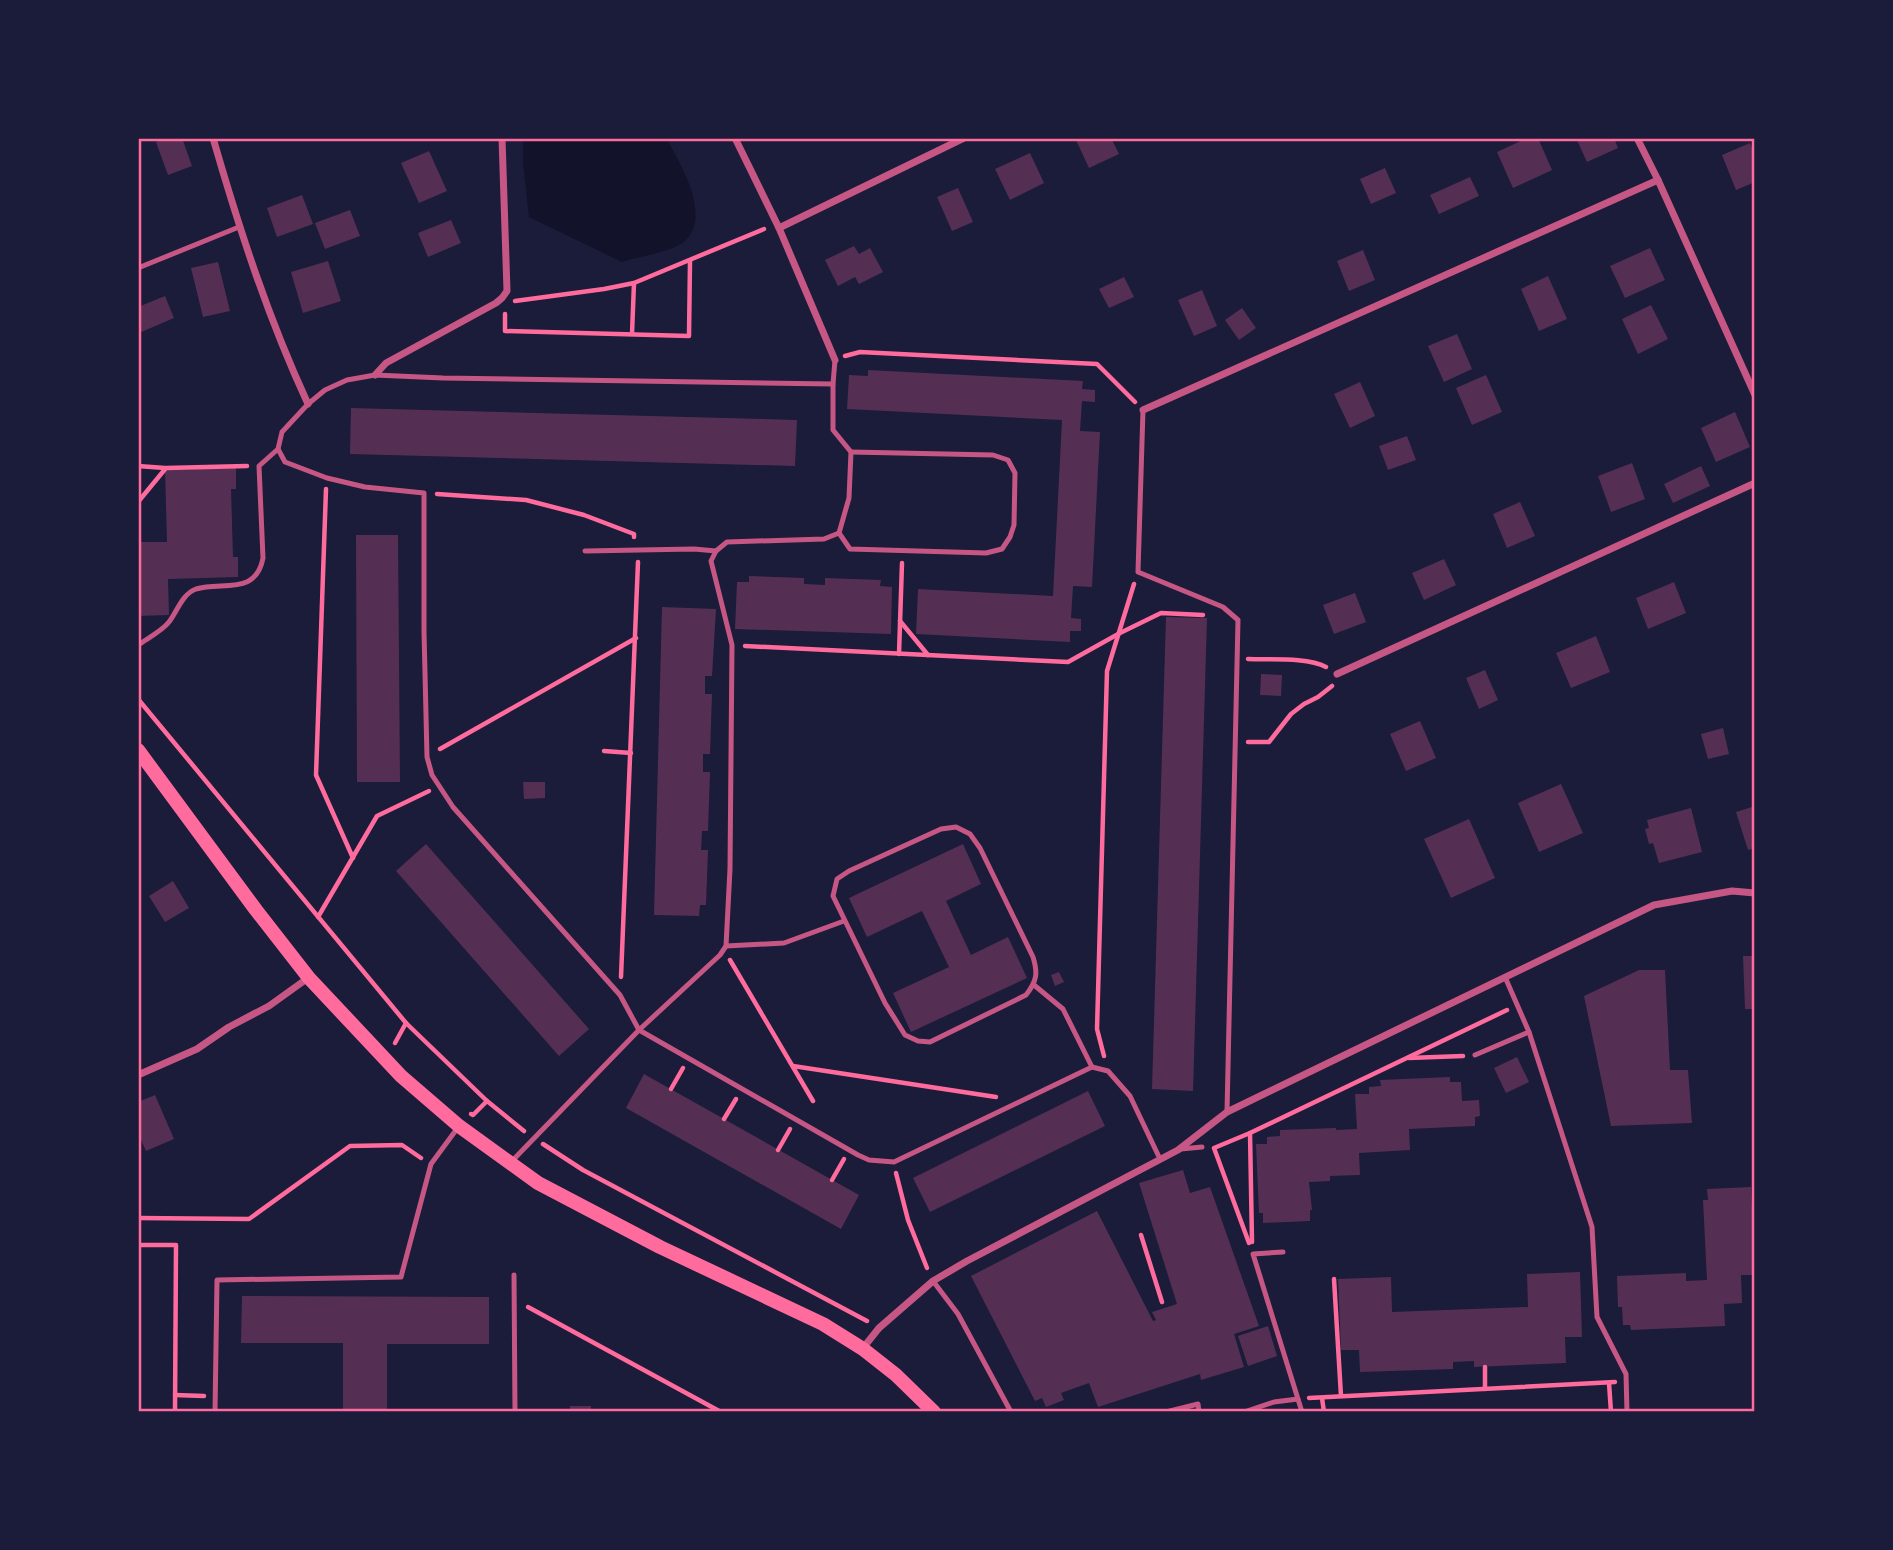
<svg xmlns="http://www.w3.org/2000/svg" width="1893" height="1550" font-family="'Exo 2',sans-serif">
<style>
.water{fill:#12122b}
.building{fill:#542f53}
.lines{fill:none;stroke-linecap:round;stroke-linejoin:round}
.path{stroke:#ff6b9d;stroke-width:4.5}
.service{stroke:#c65784;stroke-width:5}
.minor{stroke:#c65784;stroke-width:7}
.secondary{stroke:#ff6b9d;stroke-width:14}
.neatline{fill:none;stroke:#ff6b9d;stroke-width:2.5}
</style>
<rect width="100%" height="100%" fill="#1b1b3a"/>
<path class="water" d="M523 138H666C681 164 715 221 681 244 668 252 638 257 622 262L529 217 523 163Z"/>
<g class="building">
<polygon points="167,138 182,138 192,166 168,175 156,142"/>
<polygon points="1075,138 1111,138 1119,154 1089,168"/>
<polygon points="1527,138 1538,138 1552,170 1513,188 1497,152"/>
<polygon points="1576,138 1614,138 1618,148 1587,162"/>
<polygon points="1750,143 1755,154 1755,182 1736,190 1722,155"/>
<polygon points="429,151 447,191 419,203 401,163"/>
<polygon points="1030,153 1044,183 1010,200 995,169"/>
<polygon points="1385,168 1396,193 1371,204 1360,179"/>
<polygon points="1470,177 1479,196 1439,214 1430,195"/>
<polygon points="958,188 973,222 952,231 937,197"/>
<polygon points="302,195 313,224 277,237 267,208"/>
<polygon points="350,210 360,236 325,249 315,223"/>
<polygon points="451,220 461,243 428,257 418,233"/>
<polygon points="854,246 859,254 870,248 883,272 859,284 855,277 838,286 825,260"/>
<polygon points="1650,248 1665,280 1625,298 1610,266"/>
<polygon points="1363,250 1375,280 1349,291 1337,261"/>
<polygon points="328,261 341,301 303,313 291,272"/>
<polygon points="218,262 230,311 203,317 191,268"/>
<polygon points="1548,276 1567,319 1539,331 1521,289"/>
<polygon points="1124,277 1134,297 1109,308 1099,289"/>
<polygon points="1202,290 1217,326 1194,336 1178,300"/>
<polygon points="165,296 174,318 139,333 138,307"/>
<polygon points="1651,305 1668,339 1638,354 1622,319"/>
<polygon points="1242,308 1256,328 1239,340 1225,320"/>
<polygon points="1457,334 1472,369 1444,382 1428,346"/>
<polygon points="868,370 1083,381 1082,389 1095,390 1095,402 1082,401 1080,431 1100,432 1092,587 1073,586 1071,618 1081,619 1081,631 1070,631 1070,642 916,634 918,589 1053,596 1062,420 847,409 849,375 868,376"/>
<polygon points="1486,375 1502,412 1472,425 1456,388"/>
<polygon points="1360,382 1375,416 1350,428 1334,394"/>
<polygon points="351,408 797,420 795,466 350,454"/>
<polygon points="1735,412 1750,447 1716,462 1701,428"/>
<polygon points="1407,436 1416,460 1388,470 1379,446"/>
<polygon points="1632,463 1645,499 1611,512 1598,476"/>
<polygon points="1701,466 1710,486 1673,503 1664,484"/>
<polygon points="236,468 236,489 231,489 233,557 238,557 238,577 168,579 169,615 138,616 138,542 167,542 165,470"/>
<polygon points="1520,502 1535,536 1507,548 1493,514"/>
<polygon points="356,535 398,535 400,782 357,782"/>
<polygon points="1444,559 1456,585 1424,600 1412,573"/>
<polygon points="749,576 804,578 804,584 825,585 825,578 881,580 880,586 892,587 891,634 735,629 737,582 749,582"/>
<polygon points="1674,582 1686,613 1648,629 1636,598"/>
<polygon points="1355,593 1366,622 1334,634 1323,605"/>
<polygon points="662,607 716,609 712,676 705,676 705,694 712,694 710,754 703,754 703,772 710,772 708,831 702,831 701,850 708,850 706,905 700,905 699,916 654,915"/>
<polygon points="1166,617 1207,618 1193,1091 1152,1089"/>
<polygon points="1596,636 1610,672 1571,688 1556,653"/>
<polygon points="1485,670 1498,700 1479,709 1466,678"/>
<polygon points="1261,674 1282,675 1281,696 1260,695"/>
<polygon points="1420,721 1436,758 1406,771 1390,734"/>
<polygon points="1723,728 1729,754 1708,759 1701,734"/>
<polygon points="523,782 545,782 545,798 524,799"/>
<polygon points="1561,784 1583,833 1539,852 1518,803"/>
<polygon points="1755,806 1755,848 1748,850 1736,812"/>
<polygon points="1691,808 1702,852 1659,863 1653,843 1649,844 1645,829 1649,828 1647,820"/>
<polygon points="1469,819 1495,878 1451,898 1424,839"/>
<polygon points="426,844 589,1029 559,1056 396,871"/>
<polygon points="963,844 981,884 946,901 971,955 1008,937 1027,978 911,1032 893,993 949,967 922,911 867,937 849,898"/>
<polygon points="173,881 189,908 165,922 149,896"/>
<polygon points="1743,956 1755,956 1755,1009 1745,1009"/>
<polygon points="1639,970 1665,970 1670,1070 1688,1070 1692,1123 1611,1126 1584,996"/>
<polygon points="1059,972 1064,982 1055,986 1051,975"/>
<polygon points="1517,1057 1529,1082 1506,1093 1494,1068"/>
<polygon points="644,1074 859,1195 841,1229 626,1108"/>
<polygon points="1450,1077 1450,1082 1461,1082 1462,1101 1479,1100 1480,1116 1475,1117 1475,1126 1409,1129 1410,1150 1359,1153 1360,1175 1330,1176 1330,1181 1309,1182 1312,1210 1310,1210 1310,1221 1263,1223 1263,1213 1259,1213 1256,1144 1267,1144 1267,1137 1280,1136 1280,1130 1336,1128 1336,1130 1357,1129 1355,1094 1369,1094 1369,1087 1381,1086 1380,1080"/>
<polygon points="1088,1091 1105,1126 930,1212 913,1178"/>
<polygon points="155,1095 174,1139 146,1151 138,1133 138,1102"/>
<polygon points="1183,1170 1190,1193 1210,1187 1259,1326 1234,1334 1244,1367 1201,1380 1200,1374 1098,1407 1089,1383 1061,1393 1064,1400 1046,1407 1042,1398 1035,1401 971,1276 1097,1211 1153,1321 1156,1320 1152,1312 1177,1304 1139,1183"/>
<polygon points="1751,1187 1753,1229 1755,1229 1755,1275 1741,1275 1742,1303 1724,1304 1725,1326 1631,1330 1630,1325 1623,1325 1622,1307 1618,1307 1617,1276 1686,1273 1686,1281 1707,1280 1703,1200 1708,1200 1707,1189"/>
<polygon points="1580,1272 1582,1337 1565,1337 1566,1363 1474,1367 1474,1361 1453,1362 1453,1369 1360,1372 1359,1350 1341,1350 1338,1279 1391,1277 1392,1312 1528,1307 1527,1274"/>
<polygon points="242,1296 489,1297 489,1344 387,1344 387,1412 343,1412 343,1343 241,1343"/>
<polygon points="1268,1326 1277,1356 1248,1366 1238,1336"/>
<rect x="570" y="1406" width="21" height="6"/>
</g>
<g class="lines">
<g class="path">
<polyline points="515,301 604,289 634,283 764,229"/>
<polyline points="505,314 505,331 689,336 690,261"/>
<polyline points="632,334 634,283"/>
<polyline points="845,356 860,352 1097,364 1135,402"/>
<polyline points="138,466 165,468"/>
<polyline points="326,489 316,775 353,858"/>
<polyline points="437,494 526,500 584,515 634,534 634,537"/>
<polyline points="138,502 166,468 247,466"/>
<polyline points="900,621 928,655"/>
<polyline points="745,646 1068,662 1120,633 1161,613 1203,615"/>
<polyline points="899,654 902,563"/>
<path d="M1248 659C1270 660 1307 657 1326 667"/>
<polyline points="138,699 406,1023 487,1101 524,1131"/>
<polyline points="1248,742 1269,742 1291,714 1304,704 1318,697 1332,686"/>
<polyline points="440,749 636,638"/>
<polyline points="604,751 631,753"/>
<polyline points="318,917 377,816 429,791"/>
<polyline points="730,960 813,1101"/>
<polyline points="621,977 638,562"/>
<polyline points="395,1043 406,1023"/>
<polyline points="1104,1056 1097,1029 1107,671 1134,584"/>
<polyline points="1409,1058 1463,1056"/>
<polyline points="793,1066 996,1097"/>
<polyline points="671,1089 683,1068"/>
<polyline points="471,1114 473,1115 487,1101"/>
<polyline points="724,1119 736,1099"/>
<polyline points="1250,1133 1252,1242"/>
<polyline points="543,1144 583,1170 867,1321"/>
<polyline points="778,1150 790,1129"/>
<polyline points="896,1173 908,1220 927,1268"/>
<polyline points="832,1180 844,1159"/>
<polyline points="138,1218 249,1219 350,1146 402,1145 421,1158"/>
<polyline points="1141,1235 1162,1302"/>
<polyline points="1249,1243 1214,1148 1250,1133 1507,1010"/>
<polyline points="138,1245 176,1245 175,1412"/>
<polyline points="1334,1279 1341,1396"/>
<polyline points="528,1307 721,1412"/>
<polyline points="1485,1367 1485,1389"/>
<polyline points="1609,1383 1611,1412"/>
<polyline points="175,1395 204,1396"/>
<polyline points="1309,1398 1615,1382"/>
<polyline points="1322,1398 1324,1412"/>
</g>
<g class="service">
<polyline points="138,268 239,227"/>
<polyline points="833,384 443,378 375,375 347,380 325,390 308,404 282,432 278,449 285,462 327,478 365,487 424,493 424,631 427,757 432,775 453,807 620,995 639,1030 858,1155 869,1160 894,1162 1092,1067 1108,1071 1130,1096 1160,1159"/>
<polyline points="1143,410 1138,572 1223,607 1238,620 1227,1112"/>
<polyline points="839,533 850,549 986,553 1002,549 1010,537 1014,525 1015,473 1008,460 993,455 851,452"/>
<polyline points="585,551 694,549 716,551"/>
<path d="M138 645C148 638 162 631 169 622 177 612 182 594 196 589 222 581 256 596 263 558L259 466 278 449"/>
<path d="M956 827 970 834 980 848 1033 957C1038 973 1037 981 1026 995L930 1042 918 1041 905 1035 885 1003 833 896 837 879 849 871 941 829Z"/>
<polyline points="726,946 784,943 844,921"/>
<polyline points="1505,977 1529,1032 1592,1227 1597,1317 1626,1374 1627,1412"/>
<polyline points="1034,985 1063,1009 1092,1067"/>
<polyline points="1475,1055 1529,1032"/>
<polyline points="1181,1149 1202,1147"/>
<polyline points="512,1161 639,1030 720,955 726,946 730,869 732,645 711,561 716,551 727,542 824,539 839,533 849,498 851,452 833,430 833,384 835,360"/>
<polyline points="1283,1252 1253,1254 1302,1412"/>
<polyline points="514,1275 515,1412"/>
<polyline points="933,1281 958,1314 1011,1412"/>
<polyline points="215,1412 217,1280 401,1277 431,1164 459,1126"/>
<polyline points="1166,1412 1198,1404 1199,1412"/>
<polyline points="1244,1412 1274,1402 1298,1399"/>
</g>
<g class="minor">
<path d="M213 138C239 228 268 318 308 404"/>
<polyline points="735,138 779,228 835,360"/>
<polyline points="1637,138 1658,180 1755,395"/>
<polyline points="779,228 964,138"/>
<polyline points="375,375 386,363 496,303 502,298 507,291 502,138"/>
<polyline points="1143,410 1658,180"/>
<polyline points="1337,674 1755,483"/>
<polyline points="138,1075 197,1049 229,1027 269,1006 308,978"/>
<polyline points="863,1348 879,1328 933,1281 967,1261 1178,1150 1227,1112 1654,905 1732,891 1755,893"/>
</g>
<polyline class="secondary" points="138,750 256,910 309,978 401,1076 459,1126 538,1183 660,1247 823,1324 863,1349 896,1375 934,1412"/>
</g>
<rect width="1893" height="1550" fill="none" stroke="#1b1b3a" stroke-width="280"/>
<rect x="140" y="140" width="1613" height="1270" class="neatline"/>
</svg>
